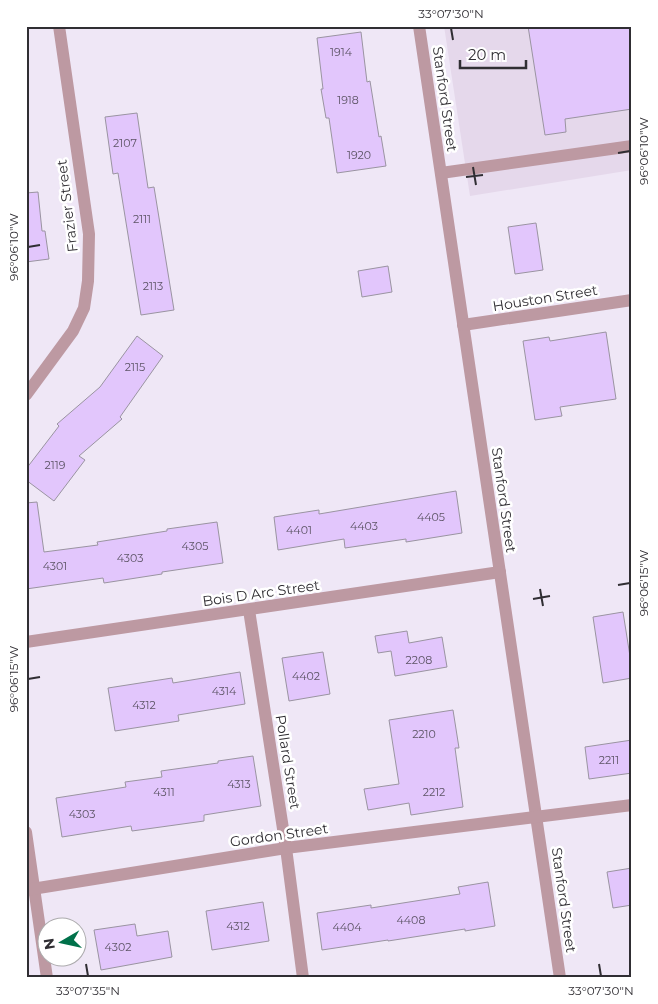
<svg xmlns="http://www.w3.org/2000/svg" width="658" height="1004" font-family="Montserrat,sans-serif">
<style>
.commercial{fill:#e5d8eb}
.building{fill:#e2c6fc;stroke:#9a94a1}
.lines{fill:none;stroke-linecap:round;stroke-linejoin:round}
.minor{stroke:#bd99a2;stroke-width:12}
.ticks{fill:none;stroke:#302e33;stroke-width:2}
.labels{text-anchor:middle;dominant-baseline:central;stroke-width:5;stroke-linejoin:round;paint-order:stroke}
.number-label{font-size:11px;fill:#5c5465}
.street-label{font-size:14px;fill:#302e33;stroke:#fff}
.neatline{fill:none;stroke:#302e33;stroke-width:2}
.ticks-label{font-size:12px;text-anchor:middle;fill:#302e33}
</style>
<rect width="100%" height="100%" fill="#efe7f6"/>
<polygon class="commercial" points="444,26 632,26 632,170 470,196"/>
<g class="building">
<polygon points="528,26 632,26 632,109 565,119 566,132 545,135"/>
<polygon points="361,32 367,82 370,81 379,137 381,136 386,166 337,173 329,118 326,118 321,89 323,89 317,38"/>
<polygon points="137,113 148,188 154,187 174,310 141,315 118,173 113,174 105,117"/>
<polygon points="38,192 42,231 45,231 49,259 26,262 26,193"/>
<polygon points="536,223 543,270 515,274 508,227"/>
<polygon points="388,266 392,292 362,297 358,271"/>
<polygon points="606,332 616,399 560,407 562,416 535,420 523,341 549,337 550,341"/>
<polygon points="137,336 163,356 120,417 122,419 79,456 85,460 54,501 26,480 26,469 59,426 57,424 100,387"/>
<polygon points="456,491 462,533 406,542 406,539 345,548 344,539 278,550 274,517 319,510 319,514"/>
<polygon points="37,502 44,552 98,545 97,542 167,531 167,529 217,522 223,563 162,572 162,574 104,583 103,578 26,589 26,503"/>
<polygon points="623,612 632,669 632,678 603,683 593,617"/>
<polygon points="407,631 409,643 442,637 447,667 395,676 391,651 378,653 375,636"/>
<polygon points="323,652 330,694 289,701 282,658"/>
<polygon points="240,672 245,704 178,715 179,721 115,731 108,688 172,678 173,683"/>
<polygon points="453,710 459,748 455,748 463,807 411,815 409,803 368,810 364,789 399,784 389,720"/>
<polygon points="632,740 632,773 589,779 585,747"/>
<polygon points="253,756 261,806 204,815 204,821 132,831 131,826 62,837 56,798 126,787 125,782 162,777 161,771 218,763 218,761"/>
<polygon points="632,868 632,905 613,908 607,872"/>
<polygon points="488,882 495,926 465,931 465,929 388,941 388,940 322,950 317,913 371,905 371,908 460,894 458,887"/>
<polygon points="263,902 269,941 212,950 206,911"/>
<polygon points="135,924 137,936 168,931 172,957 101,970 94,930"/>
</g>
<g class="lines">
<g class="minor">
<polyline points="419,26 560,978"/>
<polyline points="441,173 632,146"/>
<polyline points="463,325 632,300"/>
<polyline points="26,395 73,331 84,308 88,281 89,234 59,26"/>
<polyline points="249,610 286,848 303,978"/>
<polyline points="26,642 500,572"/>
<polyline points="26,832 47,978"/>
<polyline points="26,890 286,848 632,805"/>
</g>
</g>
<path class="ticks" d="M451 28 453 40M618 153 630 151M473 167 476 185M466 177 483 175M28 247 40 245M618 585 630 583M540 589 543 606M533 599 550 596M28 679 40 677M86 964 88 976M599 964 601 976"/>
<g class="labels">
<g class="number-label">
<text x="341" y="52">1914</text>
<text x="348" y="100">1918</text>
<text x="125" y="143">2107</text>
<text x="359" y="155">1920</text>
<text x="142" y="219">2111</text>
<text x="153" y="286">2113</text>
<text x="135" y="367">2115</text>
<text x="55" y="465">2119</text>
<text x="431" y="517">4405</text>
<text x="364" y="526">4403</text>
<text x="299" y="530">4401</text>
<text x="195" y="546">4305</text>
<text x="130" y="558">4303</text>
<text x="55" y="566">4301</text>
<text x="419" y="660">2208</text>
<text x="306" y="676">4402</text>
<text x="224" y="691">4314</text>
<text x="144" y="705">4312</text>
<text x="424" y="734">2210</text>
<text x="609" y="760">2211</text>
<text x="239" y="784">4313</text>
<text x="164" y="792">4311</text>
<text x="434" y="792">2212</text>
<text x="82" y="814">4303</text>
<text x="411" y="920">4408</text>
<text x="238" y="926">4312</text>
<text x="347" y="927">4404</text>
<text x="118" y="947">4302</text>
</g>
<g class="street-label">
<text transform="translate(445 99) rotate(82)">Stanford Street</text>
<text transform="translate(67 206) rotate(-97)">Frazier Street</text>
<text transform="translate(545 298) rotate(-9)">Houston Street</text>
<text transform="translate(504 500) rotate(82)">Stanford Street</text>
<text transform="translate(261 593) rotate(-8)">Bois D Arc Street</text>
<text transform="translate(288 762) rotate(81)">Pollard Street</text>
<text transform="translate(279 835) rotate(-8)">Gordon Street</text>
<text transform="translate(564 900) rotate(82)">Stanford Street</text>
</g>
</g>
<rect width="658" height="1004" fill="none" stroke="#ffffff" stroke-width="55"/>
<g transform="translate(62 942) rotate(261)"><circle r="24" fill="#ffffff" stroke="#acabad"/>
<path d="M0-4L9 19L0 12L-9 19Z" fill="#00714a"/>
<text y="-8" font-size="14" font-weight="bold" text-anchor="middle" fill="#302e33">N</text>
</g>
<path d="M460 60v8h66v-8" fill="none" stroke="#302e33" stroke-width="2.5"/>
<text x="468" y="60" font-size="15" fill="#302e33" stroke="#ffffff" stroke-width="4" paint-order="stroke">20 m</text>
<rect x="28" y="28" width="602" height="948" class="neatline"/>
<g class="ticks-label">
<text x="451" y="18">33°07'30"N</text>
<text transform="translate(644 151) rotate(-90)" y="4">96°06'10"W</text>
<text transform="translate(14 247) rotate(-90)" y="4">96°06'10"W</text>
<text transform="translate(644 583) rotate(-90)" y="4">96°06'15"W</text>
<text transform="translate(14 679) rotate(-90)" y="4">96°06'15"W</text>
<text x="88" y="995">33°07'35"N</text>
<text x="601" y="995">33°07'30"N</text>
</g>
</svg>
